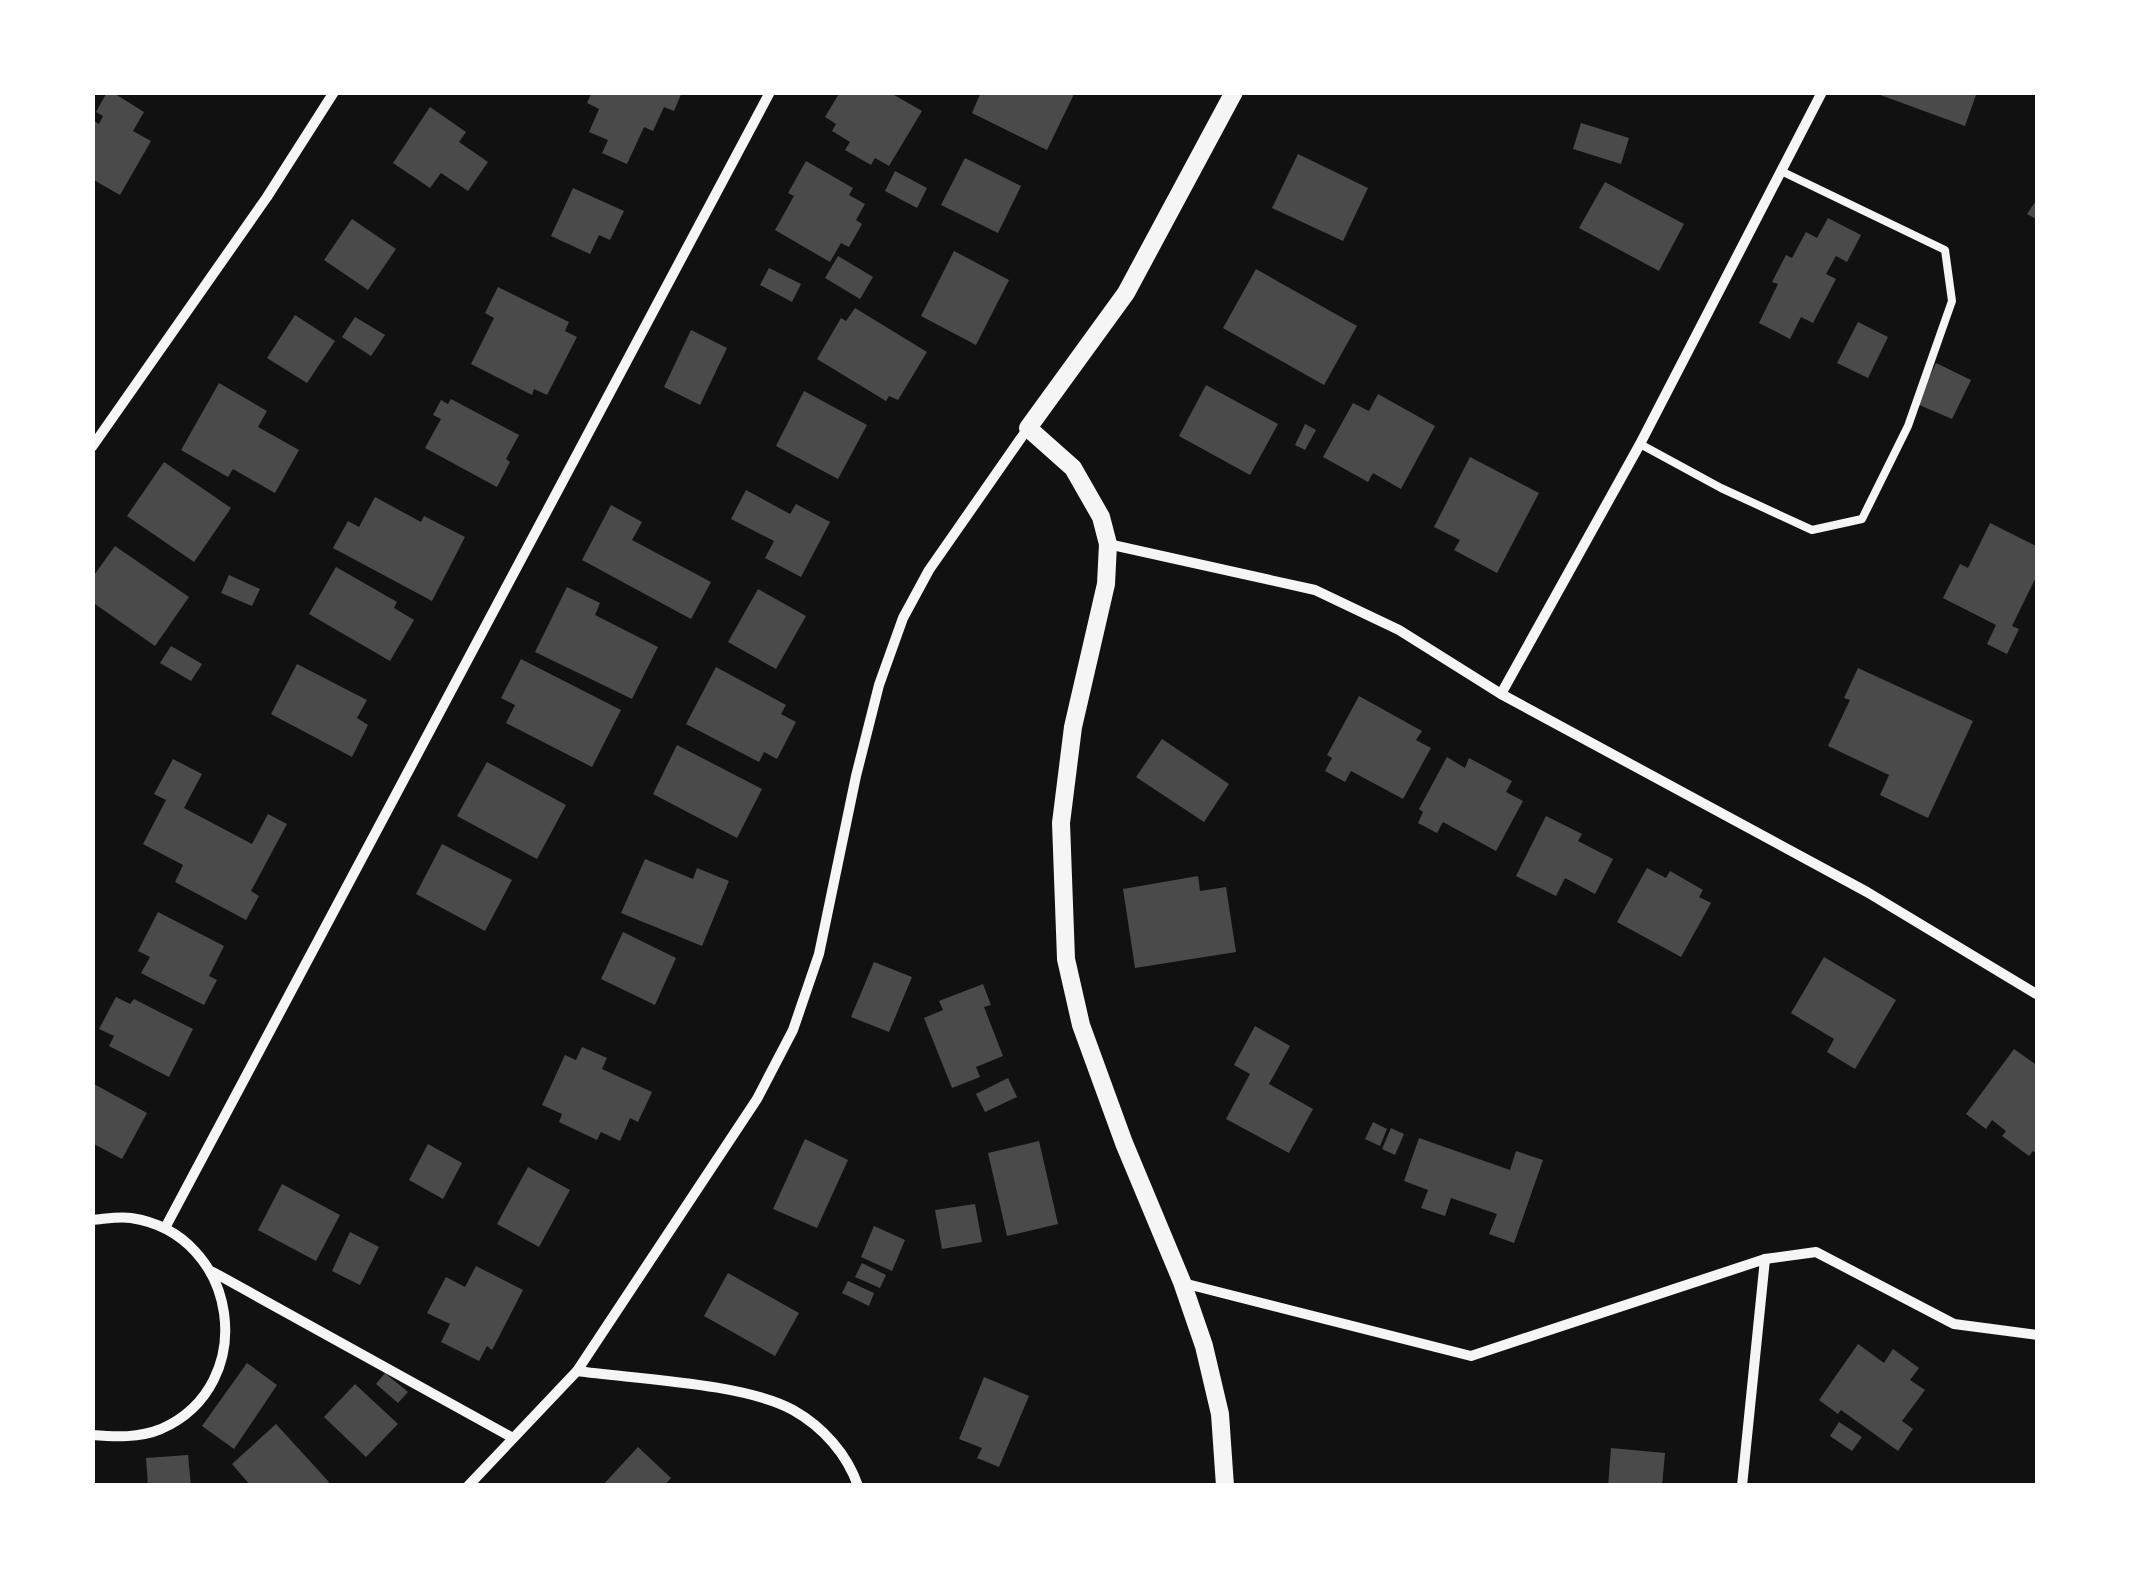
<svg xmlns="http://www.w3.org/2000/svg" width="2130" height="1578" font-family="'Archivo Narrow',sans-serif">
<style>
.building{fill:#4a4a4a}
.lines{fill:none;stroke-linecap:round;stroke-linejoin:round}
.service{stroke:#f5f5f5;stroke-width:8}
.minor{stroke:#f5f5f5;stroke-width:10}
.tertiary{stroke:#f5f5f5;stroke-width:18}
</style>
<rect width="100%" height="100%" fill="#111"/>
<g class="building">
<polygon points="107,92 112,92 144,112 133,131 151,141 120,195 92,179 92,120 99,124 103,116 96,112"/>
<polygon points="592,92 682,92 674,111 664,107 653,131 644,127 627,164 602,153 608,140 589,132 599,109 587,103"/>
<polygon points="840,92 889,92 922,111 889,166 875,158 871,165 845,150 850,142 832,131 836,124 825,117"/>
<polygon points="981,92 1075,92 1047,150 972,113"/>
<polygon points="1872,92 1977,92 1965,126"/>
<polygon points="430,107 466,132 459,142 488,162 468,191 441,173 430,188 393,163"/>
<polygon points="1581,123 1629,138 1621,164 1573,149"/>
<polygon points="1298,154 1368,188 1343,241 1272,208"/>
<polygon points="965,158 1021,186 998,233 941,205"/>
<polygon points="806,161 853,188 849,195 865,204 856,220 862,224 849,247 841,243 830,262 775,230 794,196 788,193"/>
<polygon points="895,171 927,188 917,208 885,191"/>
<polygon points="1605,182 1684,224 1659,271 1579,228"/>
<polygon points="573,188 624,211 610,240 599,235 590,254 551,236"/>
<polygon points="2038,198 2038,220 2027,214"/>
<polygon points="1828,218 1861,235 1847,262 1836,256 1826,274 1836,279 1813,323 1801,317 1790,339 1759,323 1778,284 1772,282 1786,255 1792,258 1806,232 1817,238"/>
<polygon points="352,219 396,249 368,290 324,260"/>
<polygon points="954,251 1009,280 976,345 921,316"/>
<polygon points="838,256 873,277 860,299 825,278"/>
<polygon points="769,268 801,284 792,302 760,285"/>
<polygon points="1256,269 1357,326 1324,385 1223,328"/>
<polygon points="498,287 569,322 565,331 577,337 547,395 534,389 532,395 471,364 494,318 485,313"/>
<polygon points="855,308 927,352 898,400 889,396 886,401 817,359 841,318 846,321"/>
<polygon points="295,315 335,341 307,383 267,358"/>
<polygon points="355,317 385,335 371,356 342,337"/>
<polygon points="1858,322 1888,337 1868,378 1837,363"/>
<polygon points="691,330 727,348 700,405 664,387"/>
<polygon points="1936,363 1971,380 1952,419 1917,404"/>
<polygon points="219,383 267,411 258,427 299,450 275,493 233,469 228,477 181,450"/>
<polygon points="1206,385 1278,424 1250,475 1179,436"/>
<polygon points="804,391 867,425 838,479 776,446"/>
<polygon points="1378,394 1435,426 1401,489 1373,473 1368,482 1323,457 1353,403 1369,411"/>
<polygon points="451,399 519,435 506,459 510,462 497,487 425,448 441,419 433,415 441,400 448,404"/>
<polygon points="1305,424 1316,430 1305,450 1295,445"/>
<polygon points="1470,457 1539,493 1497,573 1454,550 1460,540 1434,527"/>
<polygon points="164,462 231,508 194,562 127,516"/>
<polygon points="746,490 790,514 796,504 830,522 801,577 765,558 774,541 731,519"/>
<polygon points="375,497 421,522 424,516 465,537 432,601 333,548 348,521 359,527"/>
<polygon points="611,505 642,522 632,540 711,582 691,619 582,560"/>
<polygon points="1990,523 2038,547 2038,573 2012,626 2019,629 2007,654 1987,644 1996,625 1943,598 1960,564 1968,568"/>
<polygon points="115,546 189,597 155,646 92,602 92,578"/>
<polygon points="336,567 397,602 394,608 414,620 390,661 309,614"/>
<polygon points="229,575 260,589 252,606 221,593"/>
<polygon points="567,587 600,603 595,615 658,647 632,699 535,652"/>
<polygon points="758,589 806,616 776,669 728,642"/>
<polygon points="171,646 202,664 191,681 160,663"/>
<polygon points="521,659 621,710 592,767 506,723 515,705 501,698"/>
<polygon points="297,664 367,700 357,718 368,725 352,757 271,714"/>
<polygon points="716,667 786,705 781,714 796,722 777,759 764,752 759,762 686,724"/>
<polygon points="1858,668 1973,721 1928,818 1880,795 1889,775 1828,746 1850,700 1844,698"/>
<polygon points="1359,696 1422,731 1416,740 1431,748 1403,799 1351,771 1345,782 1325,771 1332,758 1327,755"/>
<polygon points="1162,739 1229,784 1204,822 1136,777"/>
<polygon points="677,745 762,789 737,838 653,794"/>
<polygon points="1447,757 1465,768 1469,758 1512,781 1506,792 1523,801 1496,851 1443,822 1437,833 1418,823 1423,812 1419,809"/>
<polygon points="173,759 202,774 184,808 252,844 268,814 287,824 251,891 259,896 246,920 175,882 183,865 143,844 166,800 154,794"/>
<polygon points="487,762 566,805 537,859 457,816"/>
<polygon points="1546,816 1582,834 1578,841 1613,859 1595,894 1565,878 1556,896 1516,876"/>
<polygon points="442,844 512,880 485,931 416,894"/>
<polygon points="645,859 693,879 697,868 729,881 702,946 621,913"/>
<polygon points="1647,868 1666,878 1670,871 1703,890 1699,897 1711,903 1681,957 1617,922"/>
<polygon points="1198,876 1200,891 1226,887 1236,952 1135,968 1123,889"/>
<polygon points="158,912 224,946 209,976 217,980 204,1005 141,973 150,957 138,951"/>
<polygon points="623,932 676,958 655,1005 601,979"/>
<polygon points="1824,957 1896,1000 1855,1069 1827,1052 1834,1039 1791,1013"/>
<polygon points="874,962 912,977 889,1032 851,1017"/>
<polygon points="983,984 991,1005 984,1007 1003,1056 976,1067 980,1077 952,1088 924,1018 943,1010 939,1001"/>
<polygon points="116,997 130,1004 134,999 193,1029 169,1077 109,1046 114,1036 99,1029"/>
<polygon points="1255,1026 1290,1046 1269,1084 1313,1109 1289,1153 1226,1119 1250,1074 1234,1065"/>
<polygon points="582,1047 607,1058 602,1069 652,1092 638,1122 630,1118 620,1141 601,1132 597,1140 559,1122 562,1114 542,1105 565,1055 576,1060"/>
<polygon points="2014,1049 2038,1066 2038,1154 2033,1151 2029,1156 2002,1136 2006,1131 1992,1120 1986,1129 1966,1114"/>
<polygon points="1008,1078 1017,1097 985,1112 976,1094"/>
<polygon points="92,1083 147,1113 122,1159 92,1143"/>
<polygon points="1373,1122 1387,1129 1380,1146 1365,1139"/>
<polygon points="1391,1128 1404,1134 1395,1155 1382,1149"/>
<polygon points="1419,1138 1510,1170 1516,1151 1543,1160 1514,1243 1489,1234 1497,1214 1451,1198 1445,1216 1421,1208 1428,1190 1404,1181"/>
<polygon points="805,1139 848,1160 817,1228 773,1209"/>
<polygon points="1039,1141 1058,1224 1007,1236 988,1153"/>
<polygon points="428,1144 462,1163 443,1199 409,1180"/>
<polygon points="528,1167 570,1190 539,1247 497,1224"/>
<polygon points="282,1184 340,1215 316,1261 258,1230"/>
<polygon points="975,1204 982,1242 942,1249 935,1210"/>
<polygon points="874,1226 905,1240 892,1271 861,1257"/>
<polygon points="350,1232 379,1247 360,1285 332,1271"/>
<polygon points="862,1263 886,1275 880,1288 855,1277"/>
<polygon points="476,1266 523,1290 492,1350 487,1346 479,1361 441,1342 450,1324 427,1313 446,1277 465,1287"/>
<polygon points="728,1273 799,1313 775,1356 704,1316"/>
<polygon points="848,1281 874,1293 869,1306 842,1293"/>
<polygon points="1858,1344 1884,1363 1893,1349 1919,1368 1910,1380 1925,1390 1902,1421 1913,1429 1898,1451 1841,1410 1838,1414 1819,1400"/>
<polygon points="247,1363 277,1385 234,1449 202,1426"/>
<polygon points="385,1373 408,1392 398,1403 376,1384"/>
<polygon points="984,1377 1029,1396 999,1467 977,1458 982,1448 959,1439"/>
<polygon points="355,1384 398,1424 366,1457 324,1417"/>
<polygon points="1839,1422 1862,1437 1852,1451 1830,1436"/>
<polygon points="276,1424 329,1482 325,1486 251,1486 232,1464"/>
<polygon points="638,1447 671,1478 664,1486 602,1486"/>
<polygon points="1611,1448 1665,1453 1662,1486 1608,1486"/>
<polygon points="188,1455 191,1486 148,1486 146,1458"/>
</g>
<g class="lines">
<polyline class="service" points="1640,444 1721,488 1812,530 1862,519 1908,426 1952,301 1945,250 1781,171"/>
<g class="minor">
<polyline points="92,447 267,197 334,92"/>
<polyline points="1108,544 1315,590 1399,630 1501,694 1867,892 2038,995"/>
<polyline points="1501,694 1640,444 1822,92"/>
<path d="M92 1220C105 1219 119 1216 131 1218 239 1234 261 1385 161 1429 139 1438 116 1437 92 1435"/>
<polyline points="165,1228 770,92"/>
<polyline points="213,1272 513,1438"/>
<polyline points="1183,1283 1471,1356 1765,1259 1816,1252 1954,1324 2038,1335"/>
<path d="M577 1371C635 1379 744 1383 793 1410 823 1427 847 1454 858 1486"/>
<polyline points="468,1486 577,1371 757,1099 793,1030 819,954 856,776 879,685 903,618 929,570 1028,428"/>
<polyline points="1742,1486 1765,1259"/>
</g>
<polyline class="tertiary" points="1225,1486 1220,1414 1204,1346 1182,1282 1124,1143 1081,1025 1066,959 1061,823 1073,727 1106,584 1108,544 1101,517 1073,468 1028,428 1126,293 1234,92"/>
</g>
<rect width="2130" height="1578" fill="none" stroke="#ffffff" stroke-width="190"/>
</svg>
